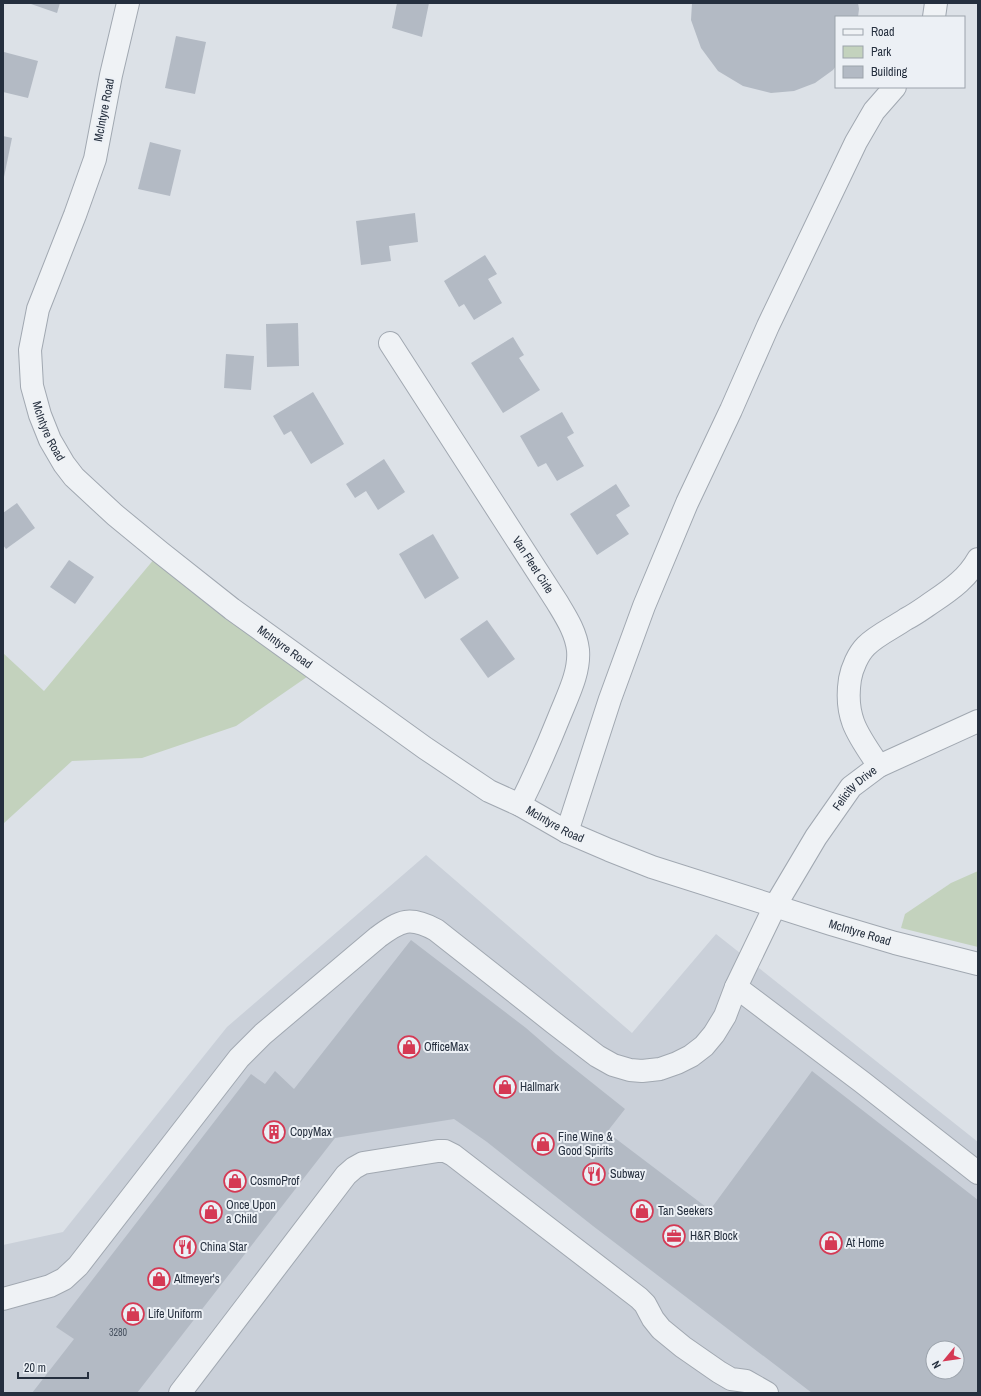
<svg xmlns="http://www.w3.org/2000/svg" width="981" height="1396" font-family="'Archivo Narrow',sans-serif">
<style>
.built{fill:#cad0d9;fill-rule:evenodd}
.green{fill:#c3d2bd}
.building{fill:#b3bac4;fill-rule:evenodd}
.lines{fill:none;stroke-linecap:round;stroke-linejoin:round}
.minor-casing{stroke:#a1a8b1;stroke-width:24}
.minor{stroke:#eff2f5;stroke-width:22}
.labels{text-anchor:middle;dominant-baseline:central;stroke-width:4;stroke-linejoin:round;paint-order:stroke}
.number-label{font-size:10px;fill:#485260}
.street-label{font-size:12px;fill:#252f3e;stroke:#ecf0f5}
.poi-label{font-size:12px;fill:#252f3e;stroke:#ecf0f5;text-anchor:start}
</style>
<rect width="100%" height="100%" fill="#dce1e7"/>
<path class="built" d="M426 855 632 1033 716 934 978 1142V1393H3V1245L63 1232 227 1027ZM933 1348H957V1372H933Z"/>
<g class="green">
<polygon points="160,552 317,670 236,726 142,758 72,761 3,824 3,653 44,691"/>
<polygon points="978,871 978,947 901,928 905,914 951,883"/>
</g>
<g class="building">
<polygon points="32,3 60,3 57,13 31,4"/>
<polygon points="397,3 429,3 422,37 392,28"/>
<polygon points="692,3 858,3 859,9 858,17 836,17 836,66 833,70 815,83 794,91 771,93 743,86 718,71 701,48 691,20"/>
<polygon points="176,36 206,42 195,94 165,88"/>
<polygon points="4,52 38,61 28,98 3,92"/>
<polygon points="3,136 12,138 4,177 3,176"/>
<polygon points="150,142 181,150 170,196 138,189"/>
<polygon points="415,213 418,242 389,246 391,261 361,265 356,221"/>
<polygon points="485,255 497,274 488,279 502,303 474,320 464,304 459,307 444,281"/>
<polygon points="298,323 299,366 267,367 266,324"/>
<polygon points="513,337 524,355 519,358 540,390 503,413 471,363"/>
<polygon points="226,354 254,356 251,390 224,388"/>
<polygon points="313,392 344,444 311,464 291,431 284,435 273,416"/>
<polygon points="562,412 574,433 567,437 584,466 557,481 546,463 538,467 520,436"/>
<polygon points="384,459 405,492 378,510 366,491 355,498 346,484"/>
<polygon points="616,484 630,506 616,515 629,534 597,555 570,514"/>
<polygon points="17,503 35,528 6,549 3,545 3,513"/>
<polygon points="433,534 459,578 425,599 399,554"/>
<polygon points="69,560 94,577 75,604 50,587"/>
<polygon points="487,620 515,659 488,678 460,639"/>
<path d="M411 940 526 1028 556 1054 625 1109 607 1132 710 1210 812 1071 978 1200V1393H812L593 1226 487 1142 454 1119 335 1138 137 1393H32L74 1339 56 1327 251 1074 265 1084 275 1071 294 1089ZM933 1348H957V1372H933Z"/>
</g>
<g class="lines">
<g class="minor-casing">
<g id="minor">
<path id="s1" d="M128 3 111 75 95 159 75 215 38 309 30 350 32 386 40 415 50 440 64 464 74 477 115 515 160 552 232 609 425 748 489 791 520 805 567 832 609 850 652 867 831 924 895 943 978 964"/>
<polyline points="934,17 936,3"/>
<path id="s2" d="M390 343 557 602C566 617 576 632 578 650 580 672 568 695 560 715 548 745 535 775 520 805"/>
<path d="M879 766C858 735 844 718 850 679 852 668 858 654 866 646 877 635 893 628 906 619 916 614 925 607 934 601 952 589 968 577 978 559"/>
<polyline points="567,832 610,699 644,606 687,503 731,410 768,326 856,142 874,111 895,87"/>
<polyline points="736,987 862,1082 978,1173"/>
<path id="s3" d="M3 1299 50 1286 64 1279 78 1266 239 1058 263 1034 378 937C401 920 410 916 436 930L554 1023 597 1056 613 1065 630 1070 642 1071 660 1069 677 1063 691 1056 704 1046 714 1034 725 1016 736 987 775 906 816 837 851 787 879 766 978 721"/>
<polyline points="180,1393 346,1175 354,1168 363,1163 438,1151 445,1151 453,1155 639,1298 645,1304 653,1319 661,1329 683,1347 719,1372 731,1379 746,1381 767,1393"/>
</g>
</g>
<use href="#minor" class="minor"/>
</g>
<defs>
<g id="shop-ring" transform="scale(1.15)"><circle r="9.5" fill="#ecf0f5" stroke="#d53954" stroke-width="1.5"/><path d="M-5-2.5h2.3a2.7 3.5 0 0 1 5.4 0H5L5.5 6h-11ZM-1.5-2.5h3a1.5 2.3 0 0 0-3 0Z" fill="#d53954"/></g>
<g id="building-ring" transform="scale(1.15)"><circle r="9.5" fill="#ecf0f5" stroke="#d53954" stroke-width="1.5"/><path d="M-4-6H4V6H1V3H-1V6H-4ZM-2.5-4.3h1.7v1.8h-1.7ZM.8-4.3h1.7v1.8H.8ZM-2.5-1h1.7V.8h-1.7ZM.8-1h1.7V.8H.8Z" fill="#d53954"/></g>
<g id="restaurant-ring" transform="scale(1.15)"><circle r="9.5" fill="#ecf0f5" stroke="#d53954" stroke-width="1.5"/><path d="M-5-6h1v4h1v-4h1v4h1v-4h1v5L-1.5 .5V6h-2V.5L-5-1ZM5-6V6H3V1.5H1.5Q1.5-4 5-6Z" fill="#d53954"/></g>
<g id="office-ring" transform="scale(1.15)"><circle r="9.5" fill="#ecf0f5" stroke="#d53954" stroke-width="1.5"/><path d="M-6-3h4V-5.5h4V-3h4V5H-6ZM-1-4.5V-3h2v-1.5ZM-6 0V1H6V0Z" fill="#d53954"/></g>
</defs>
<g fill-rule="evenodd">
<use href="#shop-ring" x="409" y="1047"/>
<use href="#shop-ring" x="505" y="1087"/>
<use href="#building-ring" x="274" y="1132"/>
<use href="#shop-ring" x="543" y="1144"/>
<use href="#restaurant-ring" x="594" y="1174"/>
<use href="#shop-ring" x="235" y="1181"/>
<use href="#shop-ring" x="642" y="1211"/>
<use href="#shop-ring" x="211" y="1212"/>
<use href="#office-ring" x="674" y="1236"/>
<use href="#shop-ring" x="831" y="1243"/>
<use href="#restaurant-ring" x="185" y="1247"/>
<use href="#shop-ring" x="159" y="1279"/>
<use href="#shop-ring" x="133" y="1314"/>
</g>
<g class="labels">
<g class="number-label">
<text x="118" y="1332">3280</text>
</g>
<g class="street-label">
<text transform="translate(104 110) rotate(-79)">McIntyre Road</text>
<text stroke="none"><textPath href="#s1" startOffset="446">McIntyre Road</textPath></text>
<text stroke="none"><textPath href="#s2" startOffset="264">Van Fleet Cirle</textPath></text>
<text stroke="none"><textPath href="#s1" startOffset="770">McIntyre Road</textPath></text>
<text stroke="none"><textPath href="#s3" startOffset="1216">Felicity Drive</textPath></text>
<text stroke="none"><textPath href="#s1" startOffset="1094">McIntyre Road</textPath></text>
<text stroke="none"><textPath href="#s1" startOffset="1418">McIntyre Road</textPath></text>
</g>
<g class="poi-label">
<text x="424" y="1047">OfficeMax</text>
<text x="520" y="1087">Hallmark</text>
<text x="290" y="1132">CopyMax</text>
<text x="558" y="1137">Fine Wine &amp;<tspan x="558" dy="14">Good Spirits</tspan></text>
<text x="610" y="1174">Subway</text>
<text x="250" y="1181">CosmoProf</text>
<text x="226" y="1205">Once Upon<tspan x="226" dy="14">a Child</tspan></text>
<text x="658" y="1211">Tan Seekers</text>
<text x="690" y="1236">H&amp;R Block</text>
<text x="846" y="1243">At Home</text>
<text x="200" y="1247">China Star</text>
<text x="174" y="1279">Altmeyer's</text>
<text x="148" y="1314">Life Uniform</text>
</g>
</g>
<rect width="981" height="1396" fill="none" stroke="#252f3e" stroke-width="8"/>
<rect x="835" y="16" width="130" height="72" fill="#ecf0f5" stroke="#9ca3ac"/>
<rect x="843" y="29" width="20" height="6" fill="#eff2f5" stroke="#9ca3ac"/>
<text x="871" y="36" font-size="12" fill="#252f3e">Road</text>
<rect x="843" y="46" width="20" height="12" fill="#c3d2bd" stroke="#9ca3ac"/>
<text x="871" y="56" font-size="12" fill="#252f3e">Park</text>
<rect x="843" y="66" width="20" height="12" fill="#b3bac4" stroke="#9ca3ac"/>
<text x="871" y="76" font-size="12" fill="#252f3e">Building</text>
<g transform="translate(945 1360) rotate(241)"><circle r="19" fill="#ecf0f5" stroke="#9ca3ac"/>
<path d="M0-3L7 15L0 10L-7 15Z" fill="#d53954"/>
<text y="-6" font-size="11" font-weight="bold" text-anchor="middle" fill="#252f3e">N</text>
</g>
<path d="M18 1372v6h70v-6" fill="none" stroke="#252f3e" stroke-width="2"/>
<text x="24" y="1372" font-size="12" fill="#252f3e" stroke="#ecf0f5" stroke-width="3" paint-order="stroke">20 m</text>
</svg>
